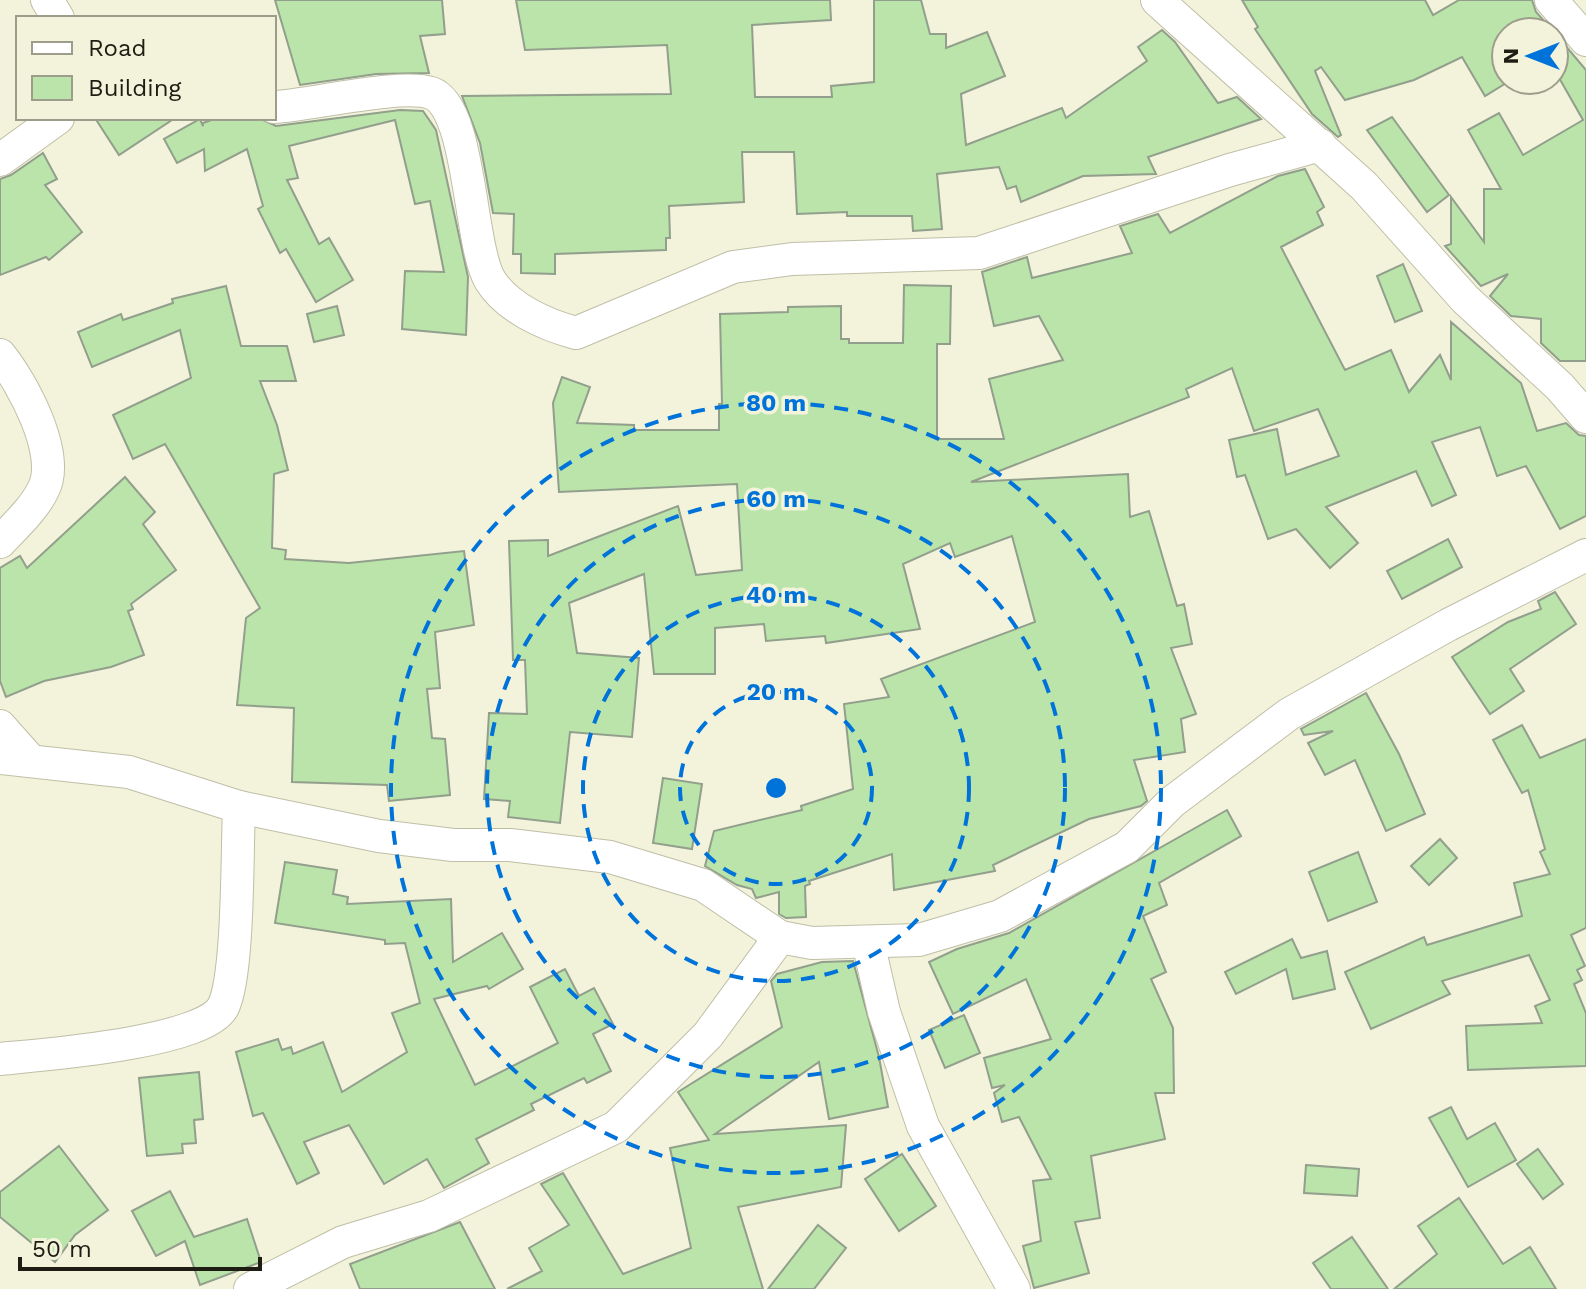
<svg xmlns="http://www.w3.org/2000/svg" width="1586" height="1289" font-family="'Work Sans',sans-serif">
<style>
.building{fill:#bae4a9;stroke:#919f8c;stroke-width:2}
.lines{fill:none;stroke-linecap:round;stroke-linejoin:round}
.minor-casing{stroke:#bfbfa8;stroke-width:34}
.minor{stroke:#fff;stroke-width:32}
.ring{fill:none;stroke:#0073da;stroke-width:4;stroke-dasharray:14 10}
.centre{fill:#0073da;stroke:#f3f3db;stroke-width:4}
.ring-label{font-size:24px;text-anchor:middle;font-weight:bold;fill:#0073da;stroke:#f3f3db;stroke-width:7;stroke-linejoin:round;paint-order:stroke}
</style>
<rect width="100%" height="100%" fill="#f3f3db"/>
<g class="building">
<polygon points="275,0 442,0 445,34 420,36 429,73 376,74 300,85"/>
<polygon points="516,0 830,0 831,20 752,25 755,97 832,97 831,86 874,82 874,0 921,0 930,34 946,34 946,48 987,32 1005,76 961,94 966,145 1062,108 1066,118 1147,61 1138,47 1162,30 1175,42 1218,103 1237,97 1261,119 1148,157 1156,174 1083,176 1021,202 1016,186 1007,189 999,167 937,174 942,229 913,231 912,216 847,216 847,212 797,214 794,152 742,152 744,202 669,206 670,238 666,238 666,250 555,254 555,274 521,273 521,254 513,254 514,214 493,213 480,143 462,96 671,94 667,45 525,50"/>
<polygon points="1242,0 1425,0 1433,15 1459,0 1532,0 1536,12 1554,32 1506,32 1506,80 1511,80 1485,96 1462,57 1414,80 1345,100 1321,67 1315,71 1341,135 1338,137 1312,114 1255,29 1258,27"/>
<polygon points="1554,32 1586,70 1586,361 1560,361 1541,343 1541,319 1511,316 1490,296 1508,274 1481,286 1445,246 1451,244 1451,197 1484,242 1484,189 1501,189 1468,130 1499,113 1523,155 1583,120 1554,69"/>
<polygon points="400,110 423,111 436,130 468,277 466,335 402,329 405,271 444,272 430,201 415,204 395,120 289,146 298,178 287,180 319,244 329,238 353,280 316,302 286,249 280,253 258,209 263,206 247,149 205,171 204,149 177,163 164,139 200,119 203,126 203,123 217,118 259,118 276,126"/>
<polygon points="1392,117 1449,195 1427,212 1367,130"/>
<polygon points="95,118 175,118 119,155"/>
<polygon points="43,153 57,179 45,185 82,232 49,260 46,257 0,275 0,179 11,175"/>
<polygon points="1305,169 1324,207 1317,212 1323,225 1281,247 1345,370 1391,350 1409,392 1440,355 1451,380 1451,322 1521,383 1537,431 1566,423 1579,435 1586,436 1586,516 1560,529 1526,466 1497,476 1480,427 1432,442 1456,495 1432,506 1416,471 1326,507 1358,543 1330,568 1296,529 1268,539 1245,475 1237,477 1229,440 1277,429 1286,475 1339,456 1318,409 1254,431 1232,368 1186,389 1189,397 971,482 1128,474 1130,517 1149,511 1177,606 1184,604 1192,644 1171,648 1196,714 1181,719 1185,752 1134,760 1147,801 1141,806 1089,819 993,865 995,871 894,890 892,854 809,881 810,884 805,886 806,917 786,918 779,914 779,892 756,898 752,889 737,885 705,866 714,831 802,810 801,806 853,789 844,704 889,697 881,679 1035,622 1012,536 955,557 950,543 903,564 920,629 826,643 825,636 766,641 764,624 715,628 715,674 654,674 644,574 569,603 577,653 639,658 632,737 570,732 560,823 508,817 510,801 484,799 489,713 527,714 525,660 513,660 509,541 548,540 548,556 678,506 696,575 742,570 737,484 559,492 553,403 562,377 590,387 577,423 634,425 634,430 719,430 719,404 722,404 720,314 788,312 788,307 841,306 841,339 849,339 849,343 903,343 904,285 951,286 950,344 937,344 937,439 1004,439 989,379 1063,360 1039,316 994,326 982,272 1027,257 1032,278 1132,253 1120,226 1158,214 1170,233 1278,176"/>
<polygon points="1403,264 1422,311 1395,322 1377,276"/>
<polygon points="226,286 241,346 287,346 296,381 260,381 277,425 288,470 274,474 272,548 286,550 285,559 349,563 464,551 474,625 435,632 440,688 427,689 432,738 445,739 450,795 389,801 387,785 292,782 294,708 237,705 246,618 260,608 165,444 133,459 113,415 191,378 180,330 92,367 78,332 121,314 123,320 173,303 172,299"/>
<polygon points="337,306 344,335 314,342 307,314"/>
<polygon points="125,477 155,512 143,524 176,570 131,604 133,609 128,611 144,655 111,667 44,681 6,697 0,681 0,568 20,556 27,568"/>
<polygon points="1448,539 1462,567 1402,599 1387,571"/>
<polygon points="1555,592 1576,624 1510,669 1524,691 1490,714 1452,657 1508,622 1541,609 1538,601"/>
<polygon points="1366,693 1399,754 1425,814 1386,831 1355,760 1325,775 1308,743 1333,731 1304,735 1301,729"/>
<polygon points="1522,725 1540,758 1586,739 1586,928 1571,935 1585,966 1577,970 1582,980 1574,984 1586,1013 1586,1066 1468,1070 1466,1026 1542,1023 1535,1006 1550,1000 1529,955 1442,981 1450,994 1371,1029 1345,972 1424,937 1427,945 1522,916 1514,883 1550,874 1540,852 1545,849 1528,790 1522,793 1493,740"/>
<polygon points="663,778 702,784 692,849 653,843"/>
<polygon points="1227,810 1241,836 1159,883 1167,905 1143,916 1166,972 1151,979 1173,1028 1174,1093 1155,1093 1165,1139 1091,1156 1100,1218 1075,1222 1089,1273 1034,1288 1023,1246 1041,1241 1033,1181 1051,1179 1019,1117 1002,1122 994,1093 1005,1085 992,1088 984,1058 1051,1039 1026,979 953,1014 929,962 957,949 1009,933"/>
<polygon points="1440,839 1457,858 1429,885 1411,866"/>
<polygon points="1358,852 1377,902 1328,921 1309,872"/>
<polygon points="285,862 337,870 333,894 348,897 347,904 451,899 453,962 502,933 523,969 489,989 487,986 434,999 475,1085 558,1043 530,987 565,969 579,996 594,988 613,1024 593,1034 611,1071 587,1083 584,1078 531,1104 534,1110 476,1139 489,1163 444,1188 427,1159 384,1184 349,1125 304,1142 319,1173 297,1184 263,1113 253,1116 236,1052 278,1039 282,1050 291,1047 293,1054 323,1042 342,1092 407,1052 392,1013 420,1003 405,943 385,944 385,940 275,923"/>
<polygon points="1292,939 1301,958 1327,951 1335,989 1293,999 1286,969 1236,994 1225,972"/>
<polygon points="853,961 879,1057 888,1107 829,1119 819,1062 715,1134 846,1125 841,1187 738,1207 763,1289 507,1289 542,1271 529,1248 569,1225 541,1184 563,1173 623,1274 691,1248 670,1148 709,1140 678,1092 782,1027 771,981 777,974 822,962"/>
<polygon points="964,1015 980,1053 945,1068 929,1030"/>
<polygon points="199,1072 203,1119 194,1120 196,1143 182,1144 183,1153 147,1156 139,1078"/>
<polygon points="1451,1107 1467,1139 1495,1123 1516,1160 1468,1187 1429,1118"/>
<polygon points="59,1146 108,1210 75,1235 55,1262 0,1217 0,1192"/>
<polygon points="1538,1149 1563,1184 1543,1199 1517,1164"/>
<polygon points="902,1154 936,1206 899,1231 865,1179"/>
<polygon points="1306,1165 1359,1169 1357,1196 1304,1193"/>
<polygon points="170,1191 194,1237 247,1219 261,1262 200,1285 185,1241 156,1256 132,1211"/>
<polygon points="1459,1198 1503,1264 1530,1247 1556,1289 1394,1289 1437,1254 1418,1226"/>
<polygon points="460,1222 495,1289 360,1289 350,1264"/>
<polygon points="818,1225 846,1248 814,1289 768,1289"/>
<polygon points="1352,1237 1388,1289 1331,1289 1313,1263"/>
</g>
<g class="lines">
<g class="minor-casing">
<g id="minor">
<polyline points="47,0 58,18"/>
<polyline points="1157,0 1364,186 1465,299 1560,387 1586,417"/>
<polyline points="1551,0 1586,40"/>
<path d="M274 107C310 105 402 83 431 93 471 106 469 245 490 280 507 308 546 325 576 333L733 267 792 259 979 253 1230 170 1320 145"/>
<polyline points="0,160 58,118"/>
<path d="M0 355C22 382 62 455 43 490 33 510 15 526 0 542"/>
<polyline points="0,726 31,761"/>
<polyline points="0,758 129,772 239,807 379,836 453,845 510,845 610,857 703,885 780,937"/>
<polyline points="868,942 884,1012 923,1126 1014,1289"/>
<path d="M0 1059C40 1055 204 1043 223 1007 239 976 237 848 239 807"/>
<polyline points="250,1289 343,1242 429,1216 616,1127 708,1035 780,937 812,943 919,940 1000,916 1127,847 1172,802 1289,714 1448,625 1586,555"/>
</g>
</g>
<use href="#minor" class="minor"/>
</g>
<g class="ring">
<circle cx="776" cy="788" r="96"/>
<circle cx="776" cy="788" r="193"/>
<circle cx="776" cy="788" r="289"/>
<circle cx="776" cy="788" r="385"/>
</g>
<circle cx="776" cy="788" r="12" class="centre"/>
<g class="ring-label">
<text x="776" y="411">80 m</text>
<text x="776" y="507">60 m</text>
<text x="776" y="603">40 m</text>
<text x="776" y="700">20 m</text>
</g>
<rect x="16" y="16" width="260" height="104" fill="#f3f3db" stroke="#9d9d8b" stroke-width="2"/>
<rect x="32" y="42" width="40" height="12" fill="#ffffff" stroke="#9d9d8b" stroke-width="2"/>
<text x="88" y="56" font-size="24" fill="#1d1d14">Road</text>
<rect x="32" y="76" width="40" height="24" fill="#bae4a9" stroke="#9d9d8b" stroke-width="2"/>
<text x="88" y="96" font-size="24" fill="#1d1d14">Building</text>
<g transform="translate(1530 56) rotate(270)"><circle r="38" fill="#f3f3db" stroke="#9d9d8b" stroke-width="2"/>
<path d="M0-6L14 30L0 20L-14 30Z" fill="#0073da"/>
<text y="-12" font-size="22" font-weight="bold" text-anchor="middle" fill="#1d1d14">N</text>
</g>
<path d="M20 1257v12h240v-12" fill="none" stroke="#1d1d14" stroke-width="4"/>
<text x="32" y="1257" font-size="24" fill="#1d1d14" stroke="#f3f3db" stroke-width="6" paint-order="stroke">50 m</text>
</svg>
